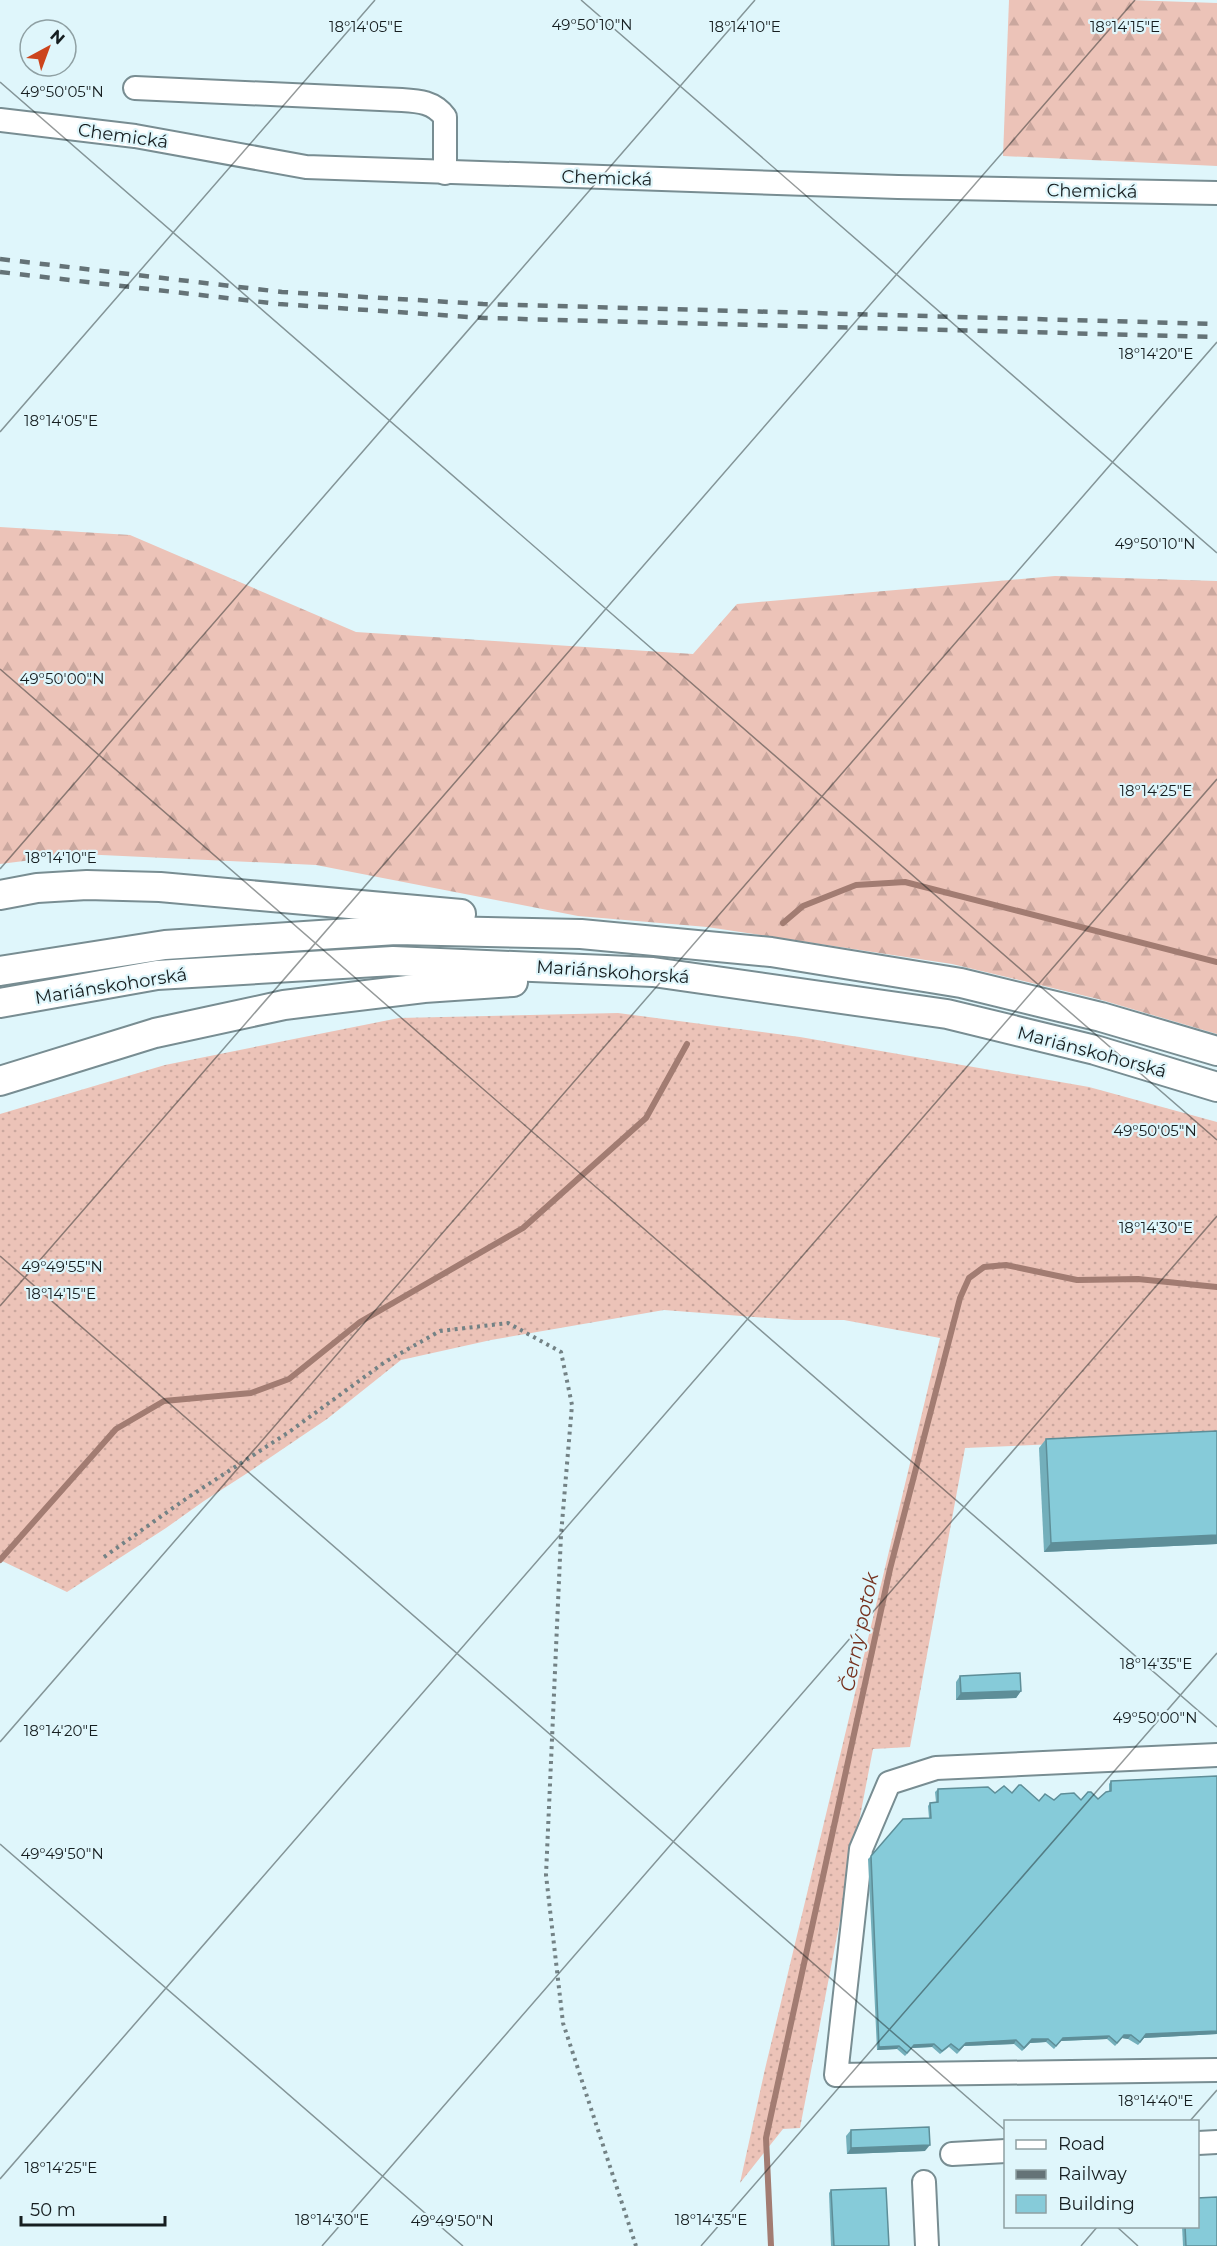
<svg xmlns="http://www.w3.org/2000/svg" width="1217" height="2246" font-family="Montserrat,sans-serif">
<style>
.grass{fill:url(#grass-dots)}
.forest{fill:url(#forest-firs)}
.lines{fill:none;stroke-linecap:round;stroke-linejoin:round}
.stream{stroke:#a27c72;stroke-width:6}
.minor-casing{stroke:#788d92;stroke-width:26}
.major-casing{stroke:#788d92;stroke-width:32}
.path{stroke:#738285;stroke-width:4;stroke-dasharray:3 4.5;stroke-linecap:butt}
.minor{stroke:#fff;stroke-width:22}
.major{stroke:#fff;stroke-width:28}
.rail{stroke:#657377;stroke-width:4.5;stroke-dasharray:10 10;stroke-linecap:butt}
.wall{fill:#73afbb}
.shaded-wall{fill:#5e8e98}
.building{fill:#86cbd9;stroke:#5e8e98;stroke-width:1.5}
.ticks{fill:none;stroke:#161e20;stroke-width:1.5;stroke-opacity:0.45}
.labels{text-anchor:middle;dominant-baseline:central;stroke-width:4.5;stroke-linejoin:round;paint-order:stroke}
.street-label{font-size:18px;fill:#161e20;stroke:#dff6fb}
.water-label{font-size:20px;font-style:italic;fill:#76311e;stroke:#dff6fb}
.ticks-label{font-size:15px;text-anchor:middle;fill:#161e20;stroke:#dff6fb;stroke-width:4.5;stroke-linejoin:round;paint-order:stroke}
</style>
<defs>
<pattern id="grass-dots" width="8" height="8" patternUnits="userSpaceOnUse" patternTransform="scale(1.5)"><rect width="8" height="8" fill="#ecc3b8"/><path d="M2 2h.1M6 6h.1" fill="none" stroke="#caa79e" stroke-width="1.8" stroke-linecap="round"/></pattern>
<pattern id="forest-firs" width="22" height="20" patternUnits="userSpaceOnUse" patternTransform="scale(1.5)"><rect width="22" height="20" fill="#ecc3b8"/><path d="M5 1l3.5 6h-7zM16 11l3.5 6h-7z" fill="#caa79e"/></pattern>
</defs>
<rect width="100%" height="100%" fill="#dff6fb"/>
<polygon class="grass" points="618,1013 800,1037 1089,1087 1217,1122 1217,1437 965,1448 910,1747 873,1749 800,2128 783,2129 740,2183 765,2069 940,1338 844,1320 795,1320 664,1310 491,1340 401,1360 327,1419 249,1472 204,1501 166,1528 67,1592 0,1560 0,1114 165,1065 399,1018"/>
<g class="forest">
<polygon points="1009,0 1129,0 1217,3 1217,166 1003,156"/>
<polygon points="0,527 130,535 356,632 693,654 737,604 1055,576 1217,581 1217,1034 1098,999 952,964 707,927 578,916 316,865 80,854 0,864"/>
</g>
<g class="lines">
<g class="stream">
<polyline points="783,923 803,906 856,885 905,882 1217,962"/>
<polyline points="0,1560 116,1429 164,1401 251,1393 289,1379 360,1322 523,1228 646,1118 687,1044"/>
<polyline points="771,2246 766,2138 890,1569 960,1298 969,1278 984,1267 1006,1265 1077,1280 1138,1279 1217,1287"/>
</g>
<g class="minor-casing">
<g id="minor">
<path d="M135 88 402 100C419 101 434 102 445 117V173"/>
<polyline points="0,120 135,136 306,167 898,187 1217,193"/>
<polyline points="1217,1755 936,1768 889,1783 861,1849 836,2075 1217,2070"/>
<polyline points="1198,2143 1217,2142"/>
<polyline points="952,2154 1006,2151"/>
<polyline points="924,2182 927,2246"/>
</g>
</g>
<g class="major-casing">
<g id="major">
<polyline points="0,895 37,888 87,885 160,887 461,914"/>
<polyline points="0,971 165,945 396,930 581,934 771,952 961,983 1101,1017 1217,1051"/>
<polyline points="0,1003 157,975 393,961 653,972 947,1014 1095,1050 1217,1087"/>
<polyline points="0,1081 155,1033 284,1005 424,988 513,982"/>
</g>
</g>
<polyline class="path" points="104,1557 187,1498 289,1432 385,1362 440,1331 508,1323 561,1352 572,1405 561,1535 546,1875 563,2023 636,2246"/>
<use href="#minor" class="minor"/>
<use href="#major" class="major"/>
<g class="rail">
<polyline points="0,259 282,292 483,304 1217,324"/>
<polyline points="0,272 279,304 484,318 1217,337"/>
</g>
</g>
<g class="wall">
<polygon points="1217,1431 1217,1544 1044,1552 1039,1448 1046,1439"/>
<polygon points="960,1676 1021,1691 1016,1698 956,1700 956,1682"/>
<polygon points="1217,1776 1217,2034 1144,2038 1138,2045 1128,2039 1122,2038 1115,2046 1107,2039 1060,2041 1054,2049 1046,2042 1030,2043 1022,2051 1014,2044 964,2046 957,2054 949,2047 940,2054 932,2047 912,2048 905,2056 897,2049 877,2050 868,1859 871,1856 929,1818 928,1806 930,1803 936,1802 935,1792 938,1789 995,1793 1012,1793 1039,1801 1098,1799 1109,1791 1109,1784 1111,1781"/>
<polygon points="851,2130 925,2151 847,2154 846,2136"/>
<polygon points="831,2190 889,2246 831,2246 829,2193"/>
<polygon points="1182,2226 1197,2226 1217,2246 1183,2246"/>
</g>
<g class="shaded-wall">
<polygon points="1217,1535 1217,1544 1044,1552 1051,1543"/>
<polygon points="1021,1691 1016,1698 956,1700 961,1693"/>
<polygon points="1217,2031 1217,2034 1144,2038 1138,2045 1146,2034"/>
<polygon points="1124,2035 1131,2035 1128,2039 1122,2038 1115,2046"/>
<polygon points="1109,2036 1107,2039 1060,2041 1054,2049 1063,2038"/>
<polygon points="1032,2039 1048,2039 1046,2042 1030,2043 1022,2051"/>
<polygon points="1016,2040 1014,2044 964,2046 957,2054 966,2043"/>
<polygon points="934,2044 932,2047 912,2048 905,2056 914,2045"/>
<polygon points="899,2046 897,2049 877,2050 879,2047"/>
<polygon points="930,2145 925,2151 847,2154 851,2148"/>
</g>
<g class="building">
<polygon points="1217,1431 1217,1535 1051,1543 1046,1439"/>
<polygon points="1020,1673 1021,1691 961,1693 960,1676"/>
<polygon points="1217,1776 1217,2031 1146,2034 1140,2042 1131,2035 1124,2035 1117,2043 1109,2036 1063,2038 1056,2046 1048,2039 1032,2039 1024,2048 1016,2040 966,2043 959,2050 951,2044 942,2051 934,2044 914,2045 907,2053 899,2046 879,2047 871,1856 903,1819 931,1818 930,1803 938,1802 938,1789 988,1787 995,1793 1004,1786 1012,1793 1019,1785 1021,1785 1039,1801 1045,1794 1054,1800 1061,1794 1074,1793 1081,1800 1088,1792 1091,1792 1098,1799 1106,1792 1111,1791 1111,1781"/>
<polygon points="929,2127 930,2145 851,2148 851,2130"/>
<polygon points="886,2188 889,2246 834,2246 831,2190"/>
<polygon points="1217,2197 1217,2246 1186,2246 1185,2226 1197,2226 1197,2198"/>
</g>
<path class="ticks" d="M581 0 1217 553M0 82 1217 1140M0 432 375 0M0 669 1217 1727M0 869 755 0M0 1256 1006 2131M0 1306 1135 0M0 1742 1217 342M0 1844 463 2246M1189 2122 1217 2090M0 2179 1217 779M1116 2226 1138 2246M322 2246 1217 1216M701 2246 1217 1653M1081 2246 1098 2226"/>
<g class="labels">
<g class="street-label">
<text transform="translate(123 136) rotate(8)">Chemická</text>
<text transform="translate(607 178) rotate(2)">Chemická</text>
<text transform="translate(1092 191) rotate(1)">Chemická</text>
<text transform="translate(613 972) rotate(4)">Mariánskohorská</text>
<text transform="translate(111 986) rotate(-9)">Mariánskohorská</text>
<text transform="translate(1092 1052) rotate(15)">Mariánskohorská</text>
</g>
<g class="water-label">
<text transform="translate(859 1632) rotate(-78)">Černý potok</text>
</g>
</g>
<g class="ticks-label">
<text x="592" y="30">49°50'10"N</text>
<text x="745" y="32">18°14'10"E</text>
<text x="1125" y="32">18°14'15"E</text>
<text x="366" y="32">18°14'05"E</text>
<text x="62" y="97">49°50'05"N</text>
<text x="1156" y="359">18°14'20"E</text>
<text x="61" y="426">18°14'05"E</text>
<text x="1155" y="549">49°50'10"N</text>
<text x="62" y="684">49°50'00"N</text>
<text x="1156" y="796">18°14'25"E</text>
<text x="61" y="863">18°14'10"E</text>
<text x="1155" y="1136">49°50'05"N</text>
<text x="1156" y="1233">18°14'30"E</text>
<text x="62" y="1272">49°49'55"N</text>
<text x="61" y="1299">18°14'15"E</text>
<text x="1156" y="1669">18°14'35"E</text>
<text x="1155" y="1723">49°50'00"N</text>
<text x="61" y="1736">18°14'20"E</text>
<text x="62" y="1859">49°49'50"N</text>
<text x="1156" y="2106">18°14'40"E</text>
<text x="61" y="2173">18°14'25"E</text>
<text x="332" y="2225">18°14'30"E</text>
<text x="711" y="2225">18°14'35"E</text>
<text x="452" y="2226">49°49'50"N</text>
</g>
<rect x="1004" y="2120" width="195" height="108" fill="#dff6fb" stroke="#8fa0a3" stroke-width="1.5"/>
<rect x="1016" y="2140" width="30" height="9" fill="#ffffff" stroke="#8fa0a3" stroke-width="1.5"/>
<text x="1058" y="2150" font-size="18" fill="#161e20">Road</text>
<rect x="1016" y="2170" width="30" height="9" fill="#657377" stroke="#8fa0a3" stroke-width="1.5"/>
<text x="1058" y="2180" font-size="18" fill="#161e20">Railway</text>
<rect x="1016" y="2195" width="30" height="18" fill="#86cbd9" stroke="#8fa0a3" stroke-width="1.5"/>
<text x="1058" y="2210" font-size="18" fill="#161e20">Building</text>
<g transform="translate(48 48) rotate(41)"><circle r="28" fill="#dff6fb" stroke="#8fa0a3" stroke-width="1.5"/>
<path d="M0-4.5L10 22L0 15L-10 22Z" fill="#cc441c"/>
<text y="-9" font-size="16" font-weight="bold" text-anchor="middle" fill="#161e20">N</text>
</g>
<path d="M21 2216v9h144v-9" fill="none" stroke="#161e20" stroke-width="3"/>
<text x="30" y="2216" font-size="18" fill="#161e20" stroke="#dff6fb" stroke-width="4.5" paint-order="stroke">50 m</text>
</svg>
